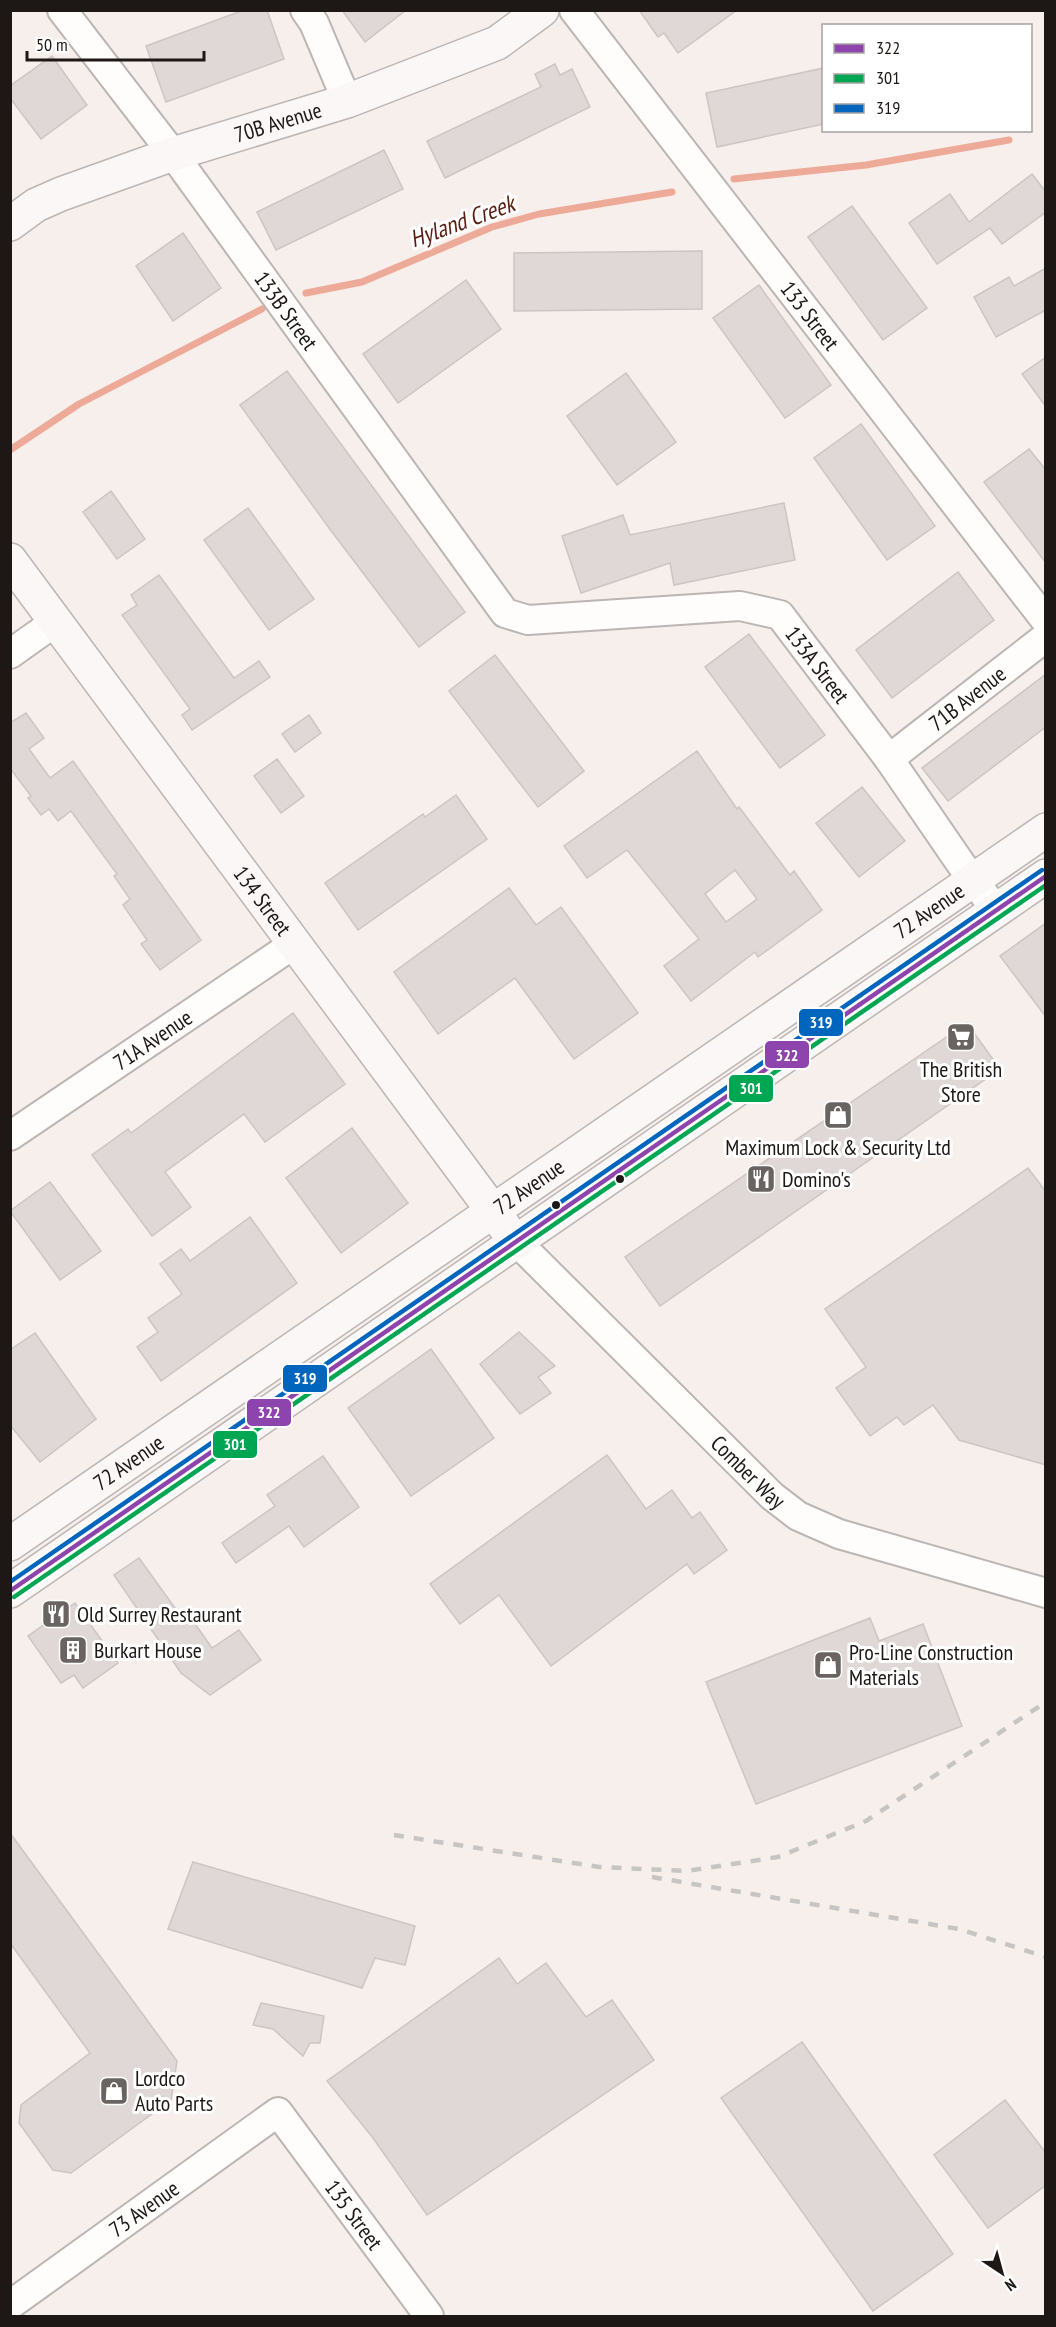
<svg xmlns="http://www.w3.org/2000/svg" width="1056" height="2327" font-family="'PT Sans Narrow',sans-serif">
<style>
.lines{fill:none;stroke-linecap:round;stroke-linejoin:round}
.stream{stroke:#eeaa98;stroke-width:7}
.building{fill:#dfd8d6;stroke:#ccc5c3;stroke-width:1.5;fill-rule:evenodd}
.street-casing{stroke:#bcb5b3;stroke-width:32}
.secondary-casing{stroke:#bcb5b3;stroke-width:36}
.street{stroke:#fefdfc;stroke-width:28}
.secondary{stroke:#faf7f6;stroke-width:33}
.rail{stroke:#c7c5c4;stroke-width:4.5;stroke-dasharray:10 10;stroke-linecap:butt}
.bus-1-casing{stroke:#fff;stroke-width:9}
.bus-2-casing{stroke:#fff;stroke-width:9}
.bus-3-casing{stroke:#fff;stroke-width:9}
.bus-1{stroke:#8e44ad;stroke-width:4.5}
.bus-2{stroke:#00a651;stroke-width:4.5}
.bus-3{stroke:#0065bd;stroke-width:4.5}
.bus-dot{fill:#1d1816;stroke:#fff;stroke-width:2}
.labels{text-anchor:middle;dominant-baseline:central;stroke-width:6;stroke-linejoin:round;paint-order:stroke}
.street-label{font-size:22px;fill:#1d1816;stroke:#fff}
.poi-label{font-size:22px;fill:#1d1816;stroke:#fff;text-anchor:start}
.water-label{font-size:24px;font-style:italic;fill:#591e10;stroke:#fff}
.line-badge{stroke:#fff;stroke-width:2}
.badge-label{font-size:16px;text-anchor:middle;font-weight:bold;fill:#fff}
</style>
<rect width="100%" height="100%" fill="#f7efec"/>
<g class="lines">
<g class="stream">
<polyline points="734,179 866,165 1009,140"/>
<polyline points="306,293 362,282 492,227 539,214 672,192"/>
<polyline points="10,450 79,404 262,309"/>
</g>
</g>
<g class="building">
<polygon points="244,10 267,10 284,59 166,102 146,46"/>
<polygon points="342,10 406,10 365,42"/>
<polygon points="639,10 737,10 678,53 664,33 658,37"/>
<polygon points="52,56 87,105 41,139 10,98 10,86"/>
<polygon points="555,64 560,75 572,69 590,107 445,178 427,141 541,87 535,74"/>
<polygon points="824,68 824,124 717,147 706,93"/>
<polygon points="384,150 403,189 276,250 257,212"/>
<polygon points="1032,174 1046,192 1046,212 1002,244 990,228 937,264 909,223 950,194 969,222"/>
<polygon points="852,206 927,308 883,340 808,237"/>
<polygon points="183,233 221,288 173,321 136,266"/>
<polygon points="702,251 702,309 514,311 514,253"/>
<polygon points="1046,268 1046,310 996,337 974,297 1009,277 1014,286"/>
<polygon points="466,280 501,329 398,403 363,354"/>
<polygon points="759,285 831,385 785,418 713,318"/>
<polygon points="1046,357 1046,407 1022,374"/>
<polygon points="287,371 465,612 419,647 329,528 240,405"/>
<polygon points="626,373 676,442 617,485 567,416"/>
<polygon points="861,424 935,526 887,560 814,458"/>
<polygon points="1029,449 1046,470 1046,563 984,482"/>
<polygon points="111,491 145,539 117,559 83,512"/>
<polygon points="784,503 795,560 674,585 670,563 581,593 562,536 623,515 630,535"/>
<polygon points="248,508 314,599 269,630 204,540"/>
<polygon points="958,572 994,620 892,698 856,650"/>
<polygon points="159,575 234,678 259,661 270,677 192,730 182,715 190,709 122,615 137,605 131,595"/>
<polygon points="749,634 825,735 780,768 705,667"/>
<polygon points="495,655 584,771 538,807 449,691"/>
<polygon points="1046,674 1046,727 948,801 922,768"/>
<polygon points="26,713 44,738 29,749 50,778 73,761 201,940 160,970 141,944 147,940 123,905 130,899 114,876 117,874 71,811 58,821 49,809 41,815 28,798 31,796 10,768 10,723"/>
<polygon points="309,715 321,733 295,752 282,734"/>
<path d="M697 751 737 809 739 807 790 875 794 871 822 910 758 957 755 952 691 1001 664 966 699 939 627 850 587 878 564 846ZM735 870 757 899 726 922 705 894Z"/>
<polygon points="277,759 304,796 281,813 254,776"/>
<polygon points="862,787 905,841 859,877 816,823"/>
<polygon points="456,795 487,839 358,930 325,883 423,814 425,817"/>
<polygon points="509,888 536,925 561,907 638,1013 574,1059 515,978 438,1034 394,972"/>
<polygon points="1046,923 1046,1017 1000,956"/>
<polygon points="293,1013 345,1084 265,1142 244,1114 165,1172 191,1207 152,1236 92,1155 128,1129 131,1133"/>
<polygon points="967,1023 1000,1069 660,1306 625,1257"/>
<polygon points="352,1128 408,1203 341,1253 286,1178"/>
<polygon points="1028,1168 1046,1192 1046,1465 959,1440 933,1405 904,1425 897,1417 870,1436 836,1388 866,1367 825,1309"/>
<polygon points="50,1182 101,1251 60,1280 10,1211"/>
<polygon points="250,1217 297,1283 161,1381 137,1347 158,1332 148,1318 182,1294 160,1264 181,1249 190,1261"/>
<polygon points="519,1332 555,1366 538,1377 551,1393 520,1414 480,1364"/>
<polygon points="35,1333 96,1419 40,1462 10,1425 10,1350"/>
<polygon points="431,1349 494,1438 411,1496 348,1408"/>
<polygon points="607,1455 646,1509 672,1490 692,1518 700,1512 727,1550 694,1574 687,1564 551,1666 499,1595 460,1624 430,1584"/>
<polygon points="323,1456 359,1507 304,1547 289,1526 236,1563 222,1543 275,1506 267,1495"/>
<polygon points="139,1558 185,1622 191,1618 212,1648 239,1630 261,1660 210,1695 181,1673 114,1575"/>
<polygon points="75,1603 118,1663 83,1688 74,1675 61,1683 28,1636"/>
<polygon points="870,1618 879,1641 923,1624 962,1726 756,1804 706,1682"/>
<polygon points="10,1833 177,2061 171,2100 71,2173 53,2170 19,2123 21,2105 90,2053 10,1943"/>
<polygon points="193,1862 415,1926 405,1965 375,1958 362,1988 168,1929"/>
<polygon points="499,1958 517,1984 546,1963 586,2017 612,2000 654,2060 427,2215 373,2138 327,2081"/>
<polygon points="261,2003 324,2016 320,2043 310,2043 303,2056 273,2029 253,2025"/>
<polygon points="802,2042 953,2254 873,2311 721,2098"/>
<polygon points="1005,2100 1046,2153 1046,2185 988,2228 934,2155"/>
</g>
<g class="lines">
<g class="street-casing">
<g id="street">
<path id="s1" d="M62 10 173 154 505 613 528 620 740 606 780 615 889 759 961 864 996 910"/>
<polyline points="305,10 314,23 347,101"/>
<path id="s2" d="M574 10 1046 621"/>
<polyline points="10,654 55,622"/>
<path id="s3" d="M889 759 1046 637"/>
<path id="s4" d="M10 1136 294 944"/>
<path id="s5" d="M517 1242 772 1496 798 1516 839 1534 1046 1593"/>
<path id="s6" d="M10 2305 278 2112 429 2316"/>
</g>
</g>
<g class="secondary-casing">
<g id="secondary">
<path id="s7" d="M10 224 36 205 61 194 173 154 347 101 497 43 542 10"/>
<path id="s8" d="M10 560 504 1226"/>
<path id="s9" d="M10 1544 1046 830"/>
<polyline points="10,1591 1046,876"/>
</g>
</g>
<use href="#street" class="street"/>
<use href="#secondary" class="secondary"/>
<g class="rail">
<polyline points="394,1835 599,1867 686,1871 778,1857 866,1821 1046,1702"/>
<polyline points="652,1877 959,1929 1046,1957"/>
</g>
<g class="bus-1-casing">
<polyline id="bus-1" points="10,1591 1046,876"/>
</g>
<g class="bus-2-casing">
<polyline id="bus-2" points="14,1597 1046,885"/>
</g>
<g class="bus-3-casing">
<polyline id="bus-3" points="10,1582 1042,870"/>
</g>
<use href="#bus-1" class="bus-1"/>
<use href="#bus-2" class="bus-2"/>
<use href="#bus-3" class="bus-3"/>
</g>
<defs>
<g id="supermarket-square" transform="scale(1.5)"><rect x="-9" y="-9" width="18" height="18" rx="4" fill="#696361" stroke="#fff"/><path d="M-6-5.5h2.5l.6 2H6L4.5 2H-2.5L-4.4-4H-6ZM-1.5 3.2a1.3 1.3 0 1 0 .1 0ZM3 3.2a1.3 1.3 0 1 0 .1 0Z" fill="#fff"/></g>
<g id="shop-square" transform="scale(1.5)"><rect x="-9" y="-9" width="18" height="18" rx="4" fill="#696361" stroke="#fff"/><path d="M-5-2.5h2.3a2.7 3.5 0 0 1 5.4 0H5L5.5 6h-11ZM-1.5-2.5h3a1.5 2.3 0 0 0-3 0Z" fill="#fff"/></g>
<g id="restaurant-square" transform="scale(1.5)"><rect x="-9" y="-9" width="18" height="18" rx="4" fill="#696361" stroke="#fff"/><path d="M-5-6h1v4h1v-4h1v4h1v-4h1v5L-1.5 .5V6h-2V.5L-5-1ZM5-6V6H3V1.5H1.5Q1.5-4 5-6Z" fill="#fff"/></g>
<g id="building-square" transform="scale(1.5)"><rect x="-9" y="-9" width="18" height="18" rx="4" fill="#696361" stroke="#fff"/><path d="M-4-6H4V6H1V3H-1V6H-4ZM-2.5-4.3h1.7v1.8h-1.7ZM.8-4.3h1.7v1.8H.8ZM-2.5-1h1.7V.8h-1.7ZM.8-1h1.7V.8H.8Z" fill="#fff"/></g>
</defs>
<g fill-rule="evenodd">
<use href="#supermarket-square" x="961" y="1037"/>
<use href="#shop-square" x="838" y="1115"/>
<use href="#restaurant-square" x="761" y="1179"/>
<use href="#restaurant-square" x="56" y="1614"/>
<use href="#building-square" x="73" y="1650"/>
<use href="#shop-square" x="828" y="1665"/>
<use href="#shop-square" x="114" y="2091"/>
</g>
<g class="bus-dot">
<circle cx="620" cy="1179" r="5"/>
<circle cx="556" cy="1205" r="5"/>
</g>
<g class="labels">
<g class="street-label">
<text stroke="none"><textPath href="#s7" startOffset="288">70B Avenue</textPath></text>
<text stroke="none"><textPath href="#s1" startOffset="375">133B Street</textPath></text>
<text stroke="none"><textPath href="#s2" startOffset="386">133 Street</textPath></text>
<text stroke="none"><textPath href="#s1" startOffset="1088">133A Street</textPath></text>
<text stroke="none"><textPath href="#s3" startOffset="99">71B Avenue</textPath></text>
<text stroke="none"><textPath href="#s8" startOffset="424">134 Street</textPath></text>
<text stroke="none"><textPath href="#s9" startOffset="1116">72 Avenue</textPath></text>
<text stroke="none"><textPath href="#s4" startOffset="172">71A Avenue</textPath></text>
<text stroke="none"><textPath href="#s9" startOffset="630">72 Avenue</textPath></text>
<text stroke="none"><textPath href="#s9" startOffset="144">72 Avenue</textPath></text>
<text stroke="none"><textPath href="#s5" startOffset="326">Comber Way</textPath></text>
<text stroke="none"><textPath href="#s6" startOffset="165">73 Avenue</textPath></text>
<text stroke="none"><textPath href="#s6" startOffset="458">135 Street</textPath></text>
</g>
<g class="poi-label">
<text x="961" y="1069" text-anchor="middle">The British<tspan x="961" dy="25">Store</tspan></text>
<text x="838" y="1147" text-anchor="middle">Maximum Lock &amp; Security Ltd</text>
<text x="782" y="1179">Domino's</text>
<text x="77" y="1614">Old Surrey Restaurant</text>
<text x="94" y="1650">Burkart House</text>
<text x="849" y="1652">Pro-Line Construction<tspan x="849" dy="25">Materials</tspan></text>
<text x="135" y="2078">Lordco<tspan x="135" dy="25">Auto Parts</tspan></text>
</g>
<g class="water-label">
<text transform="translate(462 221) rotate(-20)">Hyland Creek</text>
</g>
</g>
<g class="line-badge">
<rect x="798" y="1008" width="46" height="29" rx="6" fill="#0065bd"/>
<rect x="764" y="1040" width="46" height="29" rx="6" fill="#8e44ad"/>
<rect x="728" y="1074" width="46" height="29" rx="6" fill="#00a651"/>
<rect x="282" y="1364" width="46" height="29" rx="6" fill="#0065bd"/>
<rect x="246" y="1398" width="46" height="29" rx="6" fill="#8e44ad"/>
<rect x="212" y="1430" width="46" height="29" rx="6" fill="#00a651"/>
</g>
<g class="badge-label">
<text x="821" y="1028">319</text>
<text x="787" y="1061">322</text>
<text x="751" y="1094">301</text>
<text x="305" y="1384">319</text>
<text x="269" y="1418">322</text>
<text x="235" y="1450">301</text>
</g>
<rect width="1056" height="2327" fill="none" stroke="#1d1816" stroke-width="24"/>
<rect x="822" y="24" width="210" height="108" fill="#ffffff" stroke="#a5a3a2" stroke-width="1.5"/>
<rect x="834" y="44" width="30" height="9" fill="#8e44ad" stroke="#a5a3a2" stroke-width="1.5"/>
<text x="876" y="54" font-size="18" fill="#1d1816">322</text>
<rect x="834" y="74" width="30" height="9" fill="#00a651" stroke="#a5a3a2" stroke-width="1.5"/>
<text x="876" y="84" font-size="18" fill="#1d1816">301</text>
<rect x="834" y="104" width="30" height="9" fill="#0065bd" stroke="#a5a3a2" stroke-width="1.5"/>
<text x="876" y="114" font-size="18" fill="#1d1816">319</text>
<g transform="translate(1002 2273) rotate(144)" stroke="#ffffff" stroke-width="4.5" paint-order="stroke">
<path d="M0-4.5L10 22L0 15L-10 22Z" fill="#1d1816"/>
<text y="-9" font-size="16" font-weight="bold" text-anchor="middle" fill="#1d1816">N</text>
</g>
<path d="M27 51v9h177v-9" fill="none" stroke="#1d1816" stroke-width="3"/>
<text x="36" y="51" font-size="18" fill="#1d1816" stroke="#ffffff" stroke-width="4.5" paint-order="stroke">50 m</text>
</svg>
